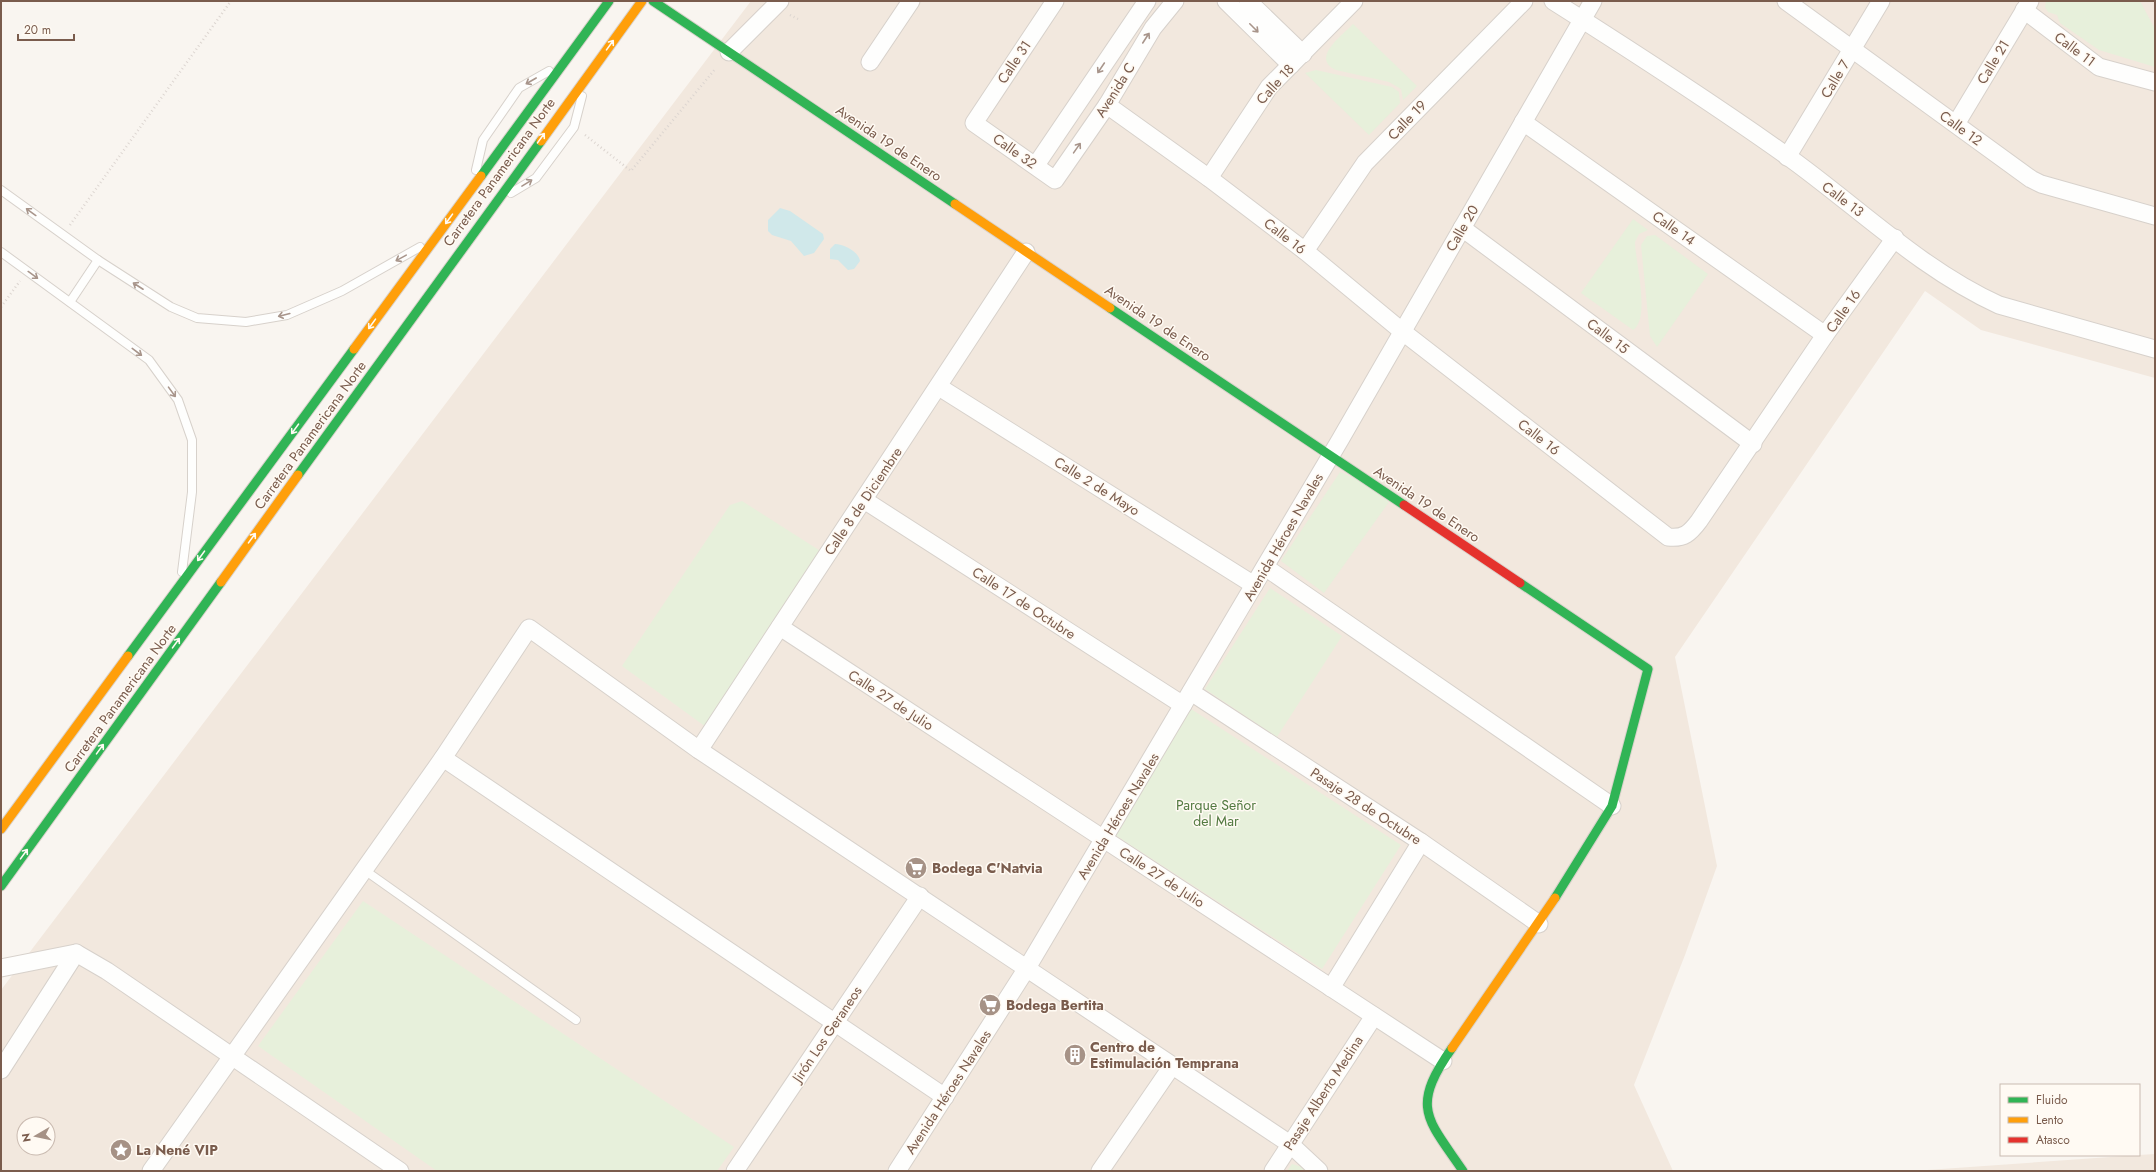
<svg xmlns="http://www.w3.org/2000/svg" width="2156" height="1172" font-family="Jost,sans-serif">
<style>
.residential{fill:#f2e8de;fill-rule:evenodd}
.green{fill:#e7f0db}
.water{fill:#d0e8ea}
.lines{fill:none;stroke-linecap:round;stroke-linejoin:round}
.lane-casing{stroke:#d7d1cb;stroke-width:10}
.street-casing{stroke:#d7d1cb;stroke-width:19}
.fast-casing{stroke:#d9d2cb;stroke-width:11}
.slow-casing{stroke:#d9d2cb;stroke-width:11}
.jam-casing{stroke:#d9d2cb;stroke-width:11}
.path{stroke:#dcd5d0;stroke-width:2.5;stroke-dasharray:1 3;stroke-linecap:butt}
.lane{stroke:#fefefd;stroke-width:8}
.street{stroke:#fefefd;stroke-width:17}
.fast{stroke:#30b455;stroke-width:9}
.slow{stroke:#ff9f0a;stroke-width:9}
.jam{stroke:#e5322d;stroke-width:9}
.oneway{stroke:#a8958b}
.oneway2{stroke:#fffaf3}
.labels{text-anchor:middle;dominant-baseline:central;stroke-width:3;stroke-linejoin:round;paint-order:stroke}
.street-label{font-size:14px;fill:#7a5c4d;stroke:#fffaf3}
.park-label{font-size:14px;fill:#537a41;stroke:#fffaf3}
.poi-label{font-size:14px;font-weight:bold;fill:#7a5c4d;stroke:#fffaf3;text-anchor:start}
</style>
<rect width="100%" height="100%" fill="#f9f5f0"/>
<g class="residential">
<path d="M751 1H2155V378L1981 330 1925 291 1675 657 1717 866 1685 955 1634 1085 1673 1171H1V990ZM24 1124H48V1148H24Z"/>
<polygon points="2155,1154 2155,1171 1913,1171 2139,1155"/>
</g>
<g class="green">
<polygon points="2046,1 2140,1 2155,29 2155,67 2099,50 2060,23 2057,15 2048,12 2045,7"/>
<path d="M1353 24 1417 86 1403 100 1401 89 1389 82 1336 70C1310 58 1343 35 1353 24Z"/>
<polygon points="1316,70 1392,87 1399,92 1400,103 1369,135 1305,73"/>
<path d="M1633 219 1648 230 1639 234 1635 242C1635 261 1651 318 1633 330L1581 293Z"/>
<polygon points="1655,235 1708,274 1657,347 1650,336 1641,245 1647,236"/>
<polygon points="1340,472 1394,495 1324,593 1281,561"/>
<polygon points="742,501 822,552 706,727 622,666 730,505"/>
<polygon points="1270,588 1342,636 1277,737 1205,689"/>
<polygon points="1188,707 1401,845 1322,969 1109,831"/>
<polygon points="363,901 734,1147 717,1171 437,1171 258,1046"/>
<polygon points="1292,1164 1302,1167 1307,1171 1287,1171"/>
</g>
<g class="water">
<polygon points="780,208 790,211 823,234 824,239 814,253 804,256 791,241 772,235 768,231 768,220"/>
<path d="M835 244C844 244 859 252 860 261L854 269 848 270 838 260 830 259V249Z"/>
</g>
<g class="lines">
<g class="lane-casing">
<g id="lane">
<polyline points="476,170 483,140 519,88 549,71"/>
<polyline points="1,190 98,260 171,307 197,318 246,322 287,315 342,291 420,247"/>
<polyline points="511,193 536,178 574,127 582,96"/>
<polyline points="1,252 149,360 178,400 192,440 192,492 182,572"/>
<polyline points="70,302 98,260"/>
<polyline points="363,869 576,1020"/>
</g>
</g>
<g class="street-casing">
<g id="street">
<polyline points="1055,1 974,123 1055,180 1107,105 1153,28 1175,1"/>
<polyline points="1226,1 1291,65"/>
<polyline points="1248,1 1303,54"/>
<path d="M1553 1C1632 51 1711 102 1787 156 1857 206 1920 269 1999 305L2155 349"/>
<polyline points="1786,1 2031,179 2041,184 2155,216"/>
<polyline points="2024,10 2099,67 2155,82"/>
<polyline points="729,52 780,1"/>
<polyline points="870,62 911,1"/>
<path d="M1107 105 1209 178 1305 251 1403 332 1668 537C1684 539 1690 533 1699 521L1825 335 1895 238"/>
<polyline points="1523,122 1825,335"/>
<polyline points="1956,124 2030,1"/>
<polyline points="1787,157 1881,1"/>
<polyline points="1036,165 1147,1"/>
<polyline points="1209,178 1269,87 1354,1"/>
<polyline points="1462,228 1753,444"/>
<polyline points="1305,251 1365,163 1524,1"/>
<polyline points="939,387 1254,585"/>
<polyline points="864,500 1183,705"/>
<polyline points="1265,567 1612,806"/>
<polyline points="780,627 1443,1061"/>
<polyline points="1191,692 1421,842 1539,924"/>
<polyline points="699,750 1026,252"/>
<polyline points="443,758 945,1097"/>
<polyline points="1,968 76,953 107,971 400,1171"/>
<polyline points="1331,988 1421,842"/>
<polyline points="1,1070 76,953"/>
<polyline points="151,1171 443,758 529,628 699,750 1290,1144 1319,1171"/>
<polyline points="735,1171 920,896"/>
<polyline points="897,1171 1027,968 1340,440 1593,1"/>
<polyline points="1100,1171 1172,1066"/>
<polyline points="1273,1171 1374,1016"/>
</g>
</g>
<g class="fast-casing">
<g id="fast">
<polyline points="653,1 955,204"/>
<polyline points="481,176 609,1"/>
<polyline points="1110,308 1404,505"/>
<polyline points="298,475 541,141"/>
<polyline points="1520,583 1648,669 1612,806 1555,898"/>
<polyline points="128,656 354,349"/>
<polyline points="1,886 221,582"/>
<path d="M1452 1048C1410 1108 1427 1118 1463 1171"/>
</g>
</g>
<g class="slow-casing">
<g id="slow">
<polyline points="541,141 642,1"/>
<polyline points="955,204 1110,308"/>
<polyline points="354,349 481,176"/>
<polyline points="221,582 298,475"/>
<polyline points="1,829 128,656"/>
<polyline points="1452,1048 1555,898"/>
</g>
</g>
<g class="jam-casing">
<polyline id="jam" points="1404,505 1520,583"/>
</g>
<g class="path">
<polyline points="790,15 798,19"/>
<polyline points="585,135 631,171 716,68"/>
<polyline points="70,225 231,1"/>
<polyline points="1,307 20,281"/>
</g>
<use href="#lane" class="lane"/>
<use href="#street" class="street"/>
<use href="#fast" class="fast"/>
<use href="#slow" class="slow"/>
<use href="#jam" class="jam"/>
</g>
<defs><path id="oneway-shaft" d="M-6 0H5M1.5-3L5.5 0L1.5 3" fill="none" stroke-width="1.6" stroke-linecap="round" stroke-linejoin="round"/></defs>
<g class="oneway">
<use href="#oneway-shaft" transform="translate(1254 28) rotate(45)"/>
<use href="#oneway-shaft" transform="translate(1146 38) rotate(-57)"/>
<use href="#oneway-shaft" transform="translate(1101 68) rotate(124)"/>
<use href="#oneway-shaft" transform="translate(531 81) rotate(150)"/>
<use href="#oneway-shaft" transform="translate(1077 148) rotate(-55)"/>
<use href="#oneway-shaft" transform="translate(527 183) rotate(-32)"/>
<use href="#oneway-shaft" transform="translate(31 212) rotate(-144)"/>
<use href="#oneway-shaft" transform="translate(401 258) rotate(151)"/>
<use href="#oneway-shaft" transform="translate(33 275) rotate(36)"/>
<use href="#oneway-shaft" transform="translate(138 286) rotate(-147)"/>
<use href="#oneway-shaft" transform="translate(284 315) rotate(166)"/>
<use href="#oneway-shaft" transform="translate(137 352) rotate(37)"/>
<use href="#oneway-shaft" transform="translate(172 392) rotate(54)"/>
</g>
<g class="oneway2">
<use href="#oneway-shaft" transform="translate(610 45) rotate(-54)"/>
<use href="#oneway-shaft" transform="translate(541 138) rotate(-54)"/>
<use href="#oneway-shaft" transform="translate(449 219) rotate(126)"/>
<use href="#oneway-shaft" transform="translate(372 324) rotate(126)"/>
<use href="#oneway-shaft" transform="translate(295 429) rotate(126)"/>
<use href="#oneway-shaft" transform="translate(252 538) rotate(-54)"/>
<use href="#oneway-shaft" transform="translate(201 556) rotate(126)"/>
<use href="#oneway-shaft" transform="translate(176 643) rotate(-54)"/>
<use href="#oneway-shaft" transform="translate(100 749) rotate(-54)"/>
<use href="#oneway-shaft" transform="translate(24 854) rotate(-54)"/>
</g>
<defs>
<g id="supermarket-disc" transform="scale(1.15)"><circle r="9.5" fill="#a69286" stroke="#fffaf3"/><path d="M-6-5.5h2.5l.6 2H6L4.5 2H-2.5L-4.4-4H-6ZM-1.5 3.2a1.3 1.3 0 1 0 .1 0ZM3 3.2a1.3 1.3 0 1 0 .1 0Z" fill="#fff"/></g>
<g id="building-disc" transform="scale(1.15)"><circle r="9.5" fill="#a69286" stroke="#fffaf3"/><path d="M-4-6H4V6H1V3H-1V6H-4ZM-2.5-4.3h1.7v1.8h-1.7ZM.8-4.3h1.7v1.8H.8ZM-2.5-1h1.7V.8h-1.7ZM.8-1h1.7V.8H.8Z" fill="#fff"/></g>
<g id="sight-disc" transform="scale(1.15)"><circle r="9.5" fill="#a69286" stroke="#fffaf3"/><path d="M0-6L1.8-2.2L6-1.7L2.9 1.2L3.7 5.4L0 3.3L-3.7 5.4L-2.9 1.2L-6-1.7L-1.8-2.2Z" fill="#fff"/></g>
</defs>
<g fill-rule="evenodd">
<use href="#supermarket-disc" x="916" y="868"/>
<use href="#supermarket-disc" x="990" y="1005"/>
<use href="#building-disc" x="1075" y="1055"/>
<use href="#sight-disc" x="121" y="1150"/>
</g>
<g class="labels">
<g class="street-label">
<text transform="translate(2075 49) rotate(37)">Calle 11</text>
<text transform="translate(1014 62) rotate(-56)">Calle 31</text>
<text transform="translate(1993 62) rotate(-59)">Calle 21</text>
<text transform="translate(1835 79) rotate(-59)">Calle 7</text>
<text transform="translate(1275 84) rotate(-48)">Calle 18</text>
<text transform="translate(1115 90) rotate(-58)">Avenida C</text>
<text transform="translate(1407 120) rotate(-46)">Calle 19</text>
<text transform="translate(1961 128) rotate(36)">Calle 12</text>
<text transform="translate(889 143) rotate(34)">Avenida 19 de Enero</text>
<text transform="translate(1015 151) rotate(35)">Calle 32</text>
<text transform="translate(499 172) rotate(-54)">Carretera Panamericana Norte</text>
<text transform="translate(1843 199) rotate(37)">Calle 13</text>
<text transform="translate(1462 228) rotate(-60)">Calle 20</text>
<text transform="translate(1674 228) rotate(35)">Calle 14</text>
<text transform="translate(1285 236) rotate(38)">Calle 16</text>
<text transform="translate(1843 311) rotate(-55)">Calle 16</text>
<text transform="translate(1158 323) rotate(34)">Avenida 19 de Enero</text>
<text transform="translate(1608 336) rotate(37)">Calle 15</text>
<text transform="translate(310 435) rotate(-54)">Carretera Panamericana Norte</text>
<text transform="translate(1539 437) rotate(38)">Calle 16</text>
<text transform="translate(1097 486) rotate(32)">Calle 2 de Mayo</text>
<text transform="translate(863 501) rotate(-56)">Calle 8 de Diciembre</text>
<text transform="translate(1427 504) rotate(34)">Avenida 19 de Enero</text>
<text transform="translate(1283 537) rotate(-60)">Avenida Héroes Navales</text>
<text transform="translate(1024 603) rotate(33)">Calle 17 de Octubre</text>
<text transform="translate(120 698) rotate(-54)">Carretera Panamericana Norte</text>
<text transform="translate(891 700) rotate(33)">Calle 27 de Julio</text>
<text transform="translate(1366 806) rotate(33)">Pasaje 28 de Octubre</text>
<text transform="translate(1118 816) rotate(-59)">Avenida Héroes Navales</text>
<text transform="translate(1162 877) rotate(33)">Calle 27 de Julio</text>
<text transform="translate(827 1034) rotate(-56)">Jirón Los Geraneos</text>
<text transform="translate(948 1092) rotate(-57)">Avenida Héroes Navales</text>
<text transform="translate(1323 1093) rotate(-57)">Pasaje Alberto Medina</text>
</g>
<g class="park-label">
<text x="1216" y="805">Parque Señor<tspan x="1216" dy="16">del Mar</tspan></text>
</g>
<g class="poi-label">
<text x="932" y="868">Bodega C'Natvia</text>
<text x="1006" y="1005">Bodega Bertita</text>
<text x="1090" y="1047">Centro de<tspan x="1090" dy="16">Estimulación Temprana</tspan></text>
<text x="136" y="1150">La Nené VIP</text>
</g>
</g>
<rect width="2156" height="1172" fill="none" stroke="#7a5c4d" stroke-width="4"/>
<rect x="2000" y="1084" width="140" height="72" fill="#fffaf3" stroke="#cabbb1"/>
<rect x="2008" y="1097" width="20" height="6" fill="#30b455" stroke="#cabbb1"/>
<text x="2036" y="1104" font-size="12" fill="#7a5c4d">Fluido</text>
<rect x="2008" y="1117" width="20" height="6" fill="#ff9f0a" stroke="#cabbb1"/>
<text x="2036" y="1124" font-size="12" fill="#7a5c4d">Lento</text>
<rect x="2008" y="1137" width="20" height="6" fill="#e5322d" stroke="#cabbb1"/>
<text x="2036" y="1144" font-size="12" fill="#7a5c4d">Atasco</text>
<g transform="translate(36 1136) rotate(261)"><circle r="19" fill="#fffaf3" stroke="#cabbb1"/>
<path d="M0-3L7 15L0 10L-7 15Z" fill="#a69286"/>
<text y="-6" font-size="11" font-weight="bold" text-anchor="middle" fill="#7a5c4d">N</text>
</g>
<path d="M18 34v6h56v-6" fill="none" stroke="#7a5c4d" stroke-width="2"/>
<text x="24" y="34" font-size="12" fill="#7a5c4d" stroke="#fffaf3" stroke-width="3" paint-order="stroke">20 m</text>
</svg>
